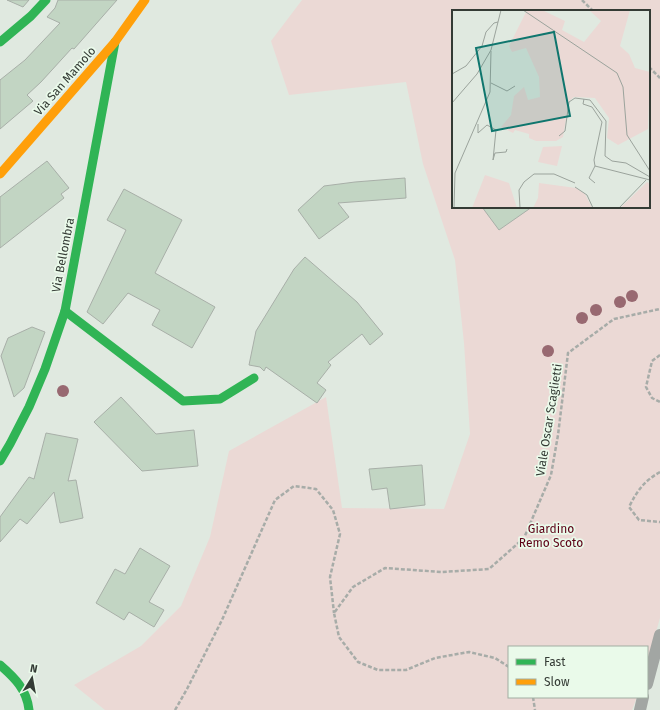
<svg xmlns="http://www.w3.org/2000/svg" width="660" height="710" font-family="'Fira Sans',sans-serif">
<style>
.green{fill:#ebd9d5;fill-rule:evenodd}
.building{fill:#c2d5c3;stroke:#a8afa8}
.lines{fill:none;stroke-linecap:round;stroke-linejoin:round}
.path{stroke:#a7aca8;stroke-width:2.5;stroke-dasharray:4 2;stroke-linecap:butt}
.lane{stroke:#a2a6a3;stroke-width:12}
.fast{stroke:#30b455;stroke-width:9}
.slow{stroke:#ff9f0a;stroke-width:9}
.tree{fill:#986971}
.labels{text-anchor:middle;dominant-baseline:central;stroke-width:3.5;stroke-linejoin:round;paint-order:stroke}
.street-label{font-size:12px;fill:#343b35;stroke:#eafaea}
.park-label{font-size:12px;fill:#5d0016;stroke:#eafaea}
.inset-road{fill:none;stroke:#9ba39c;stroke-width:1}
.view{fill:#0f766e;fill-opacity:0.15;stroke:#0f766e;stroke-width:2}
.inset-edge{fill:none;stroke:#343b35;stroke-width:2}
</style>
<rect width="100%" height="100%" fill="#e0e9e0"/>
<path class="green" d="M302 0H660V618L647 663V647H509V697H637L632 710H105L74 685 141 646 181 606 210 537 229 451 326 397 342 508 444 509 470 434 464 343 455 260 423 164 406 82 289 95 271 41ZM453 11H649V207H453Z"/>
<g class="building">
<polygon points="7,0 29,0 23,7"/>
<polygon points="58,0 117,0 74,49 72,48 41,82 27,95 33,101 0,129 0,80 25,60 60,23 47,17 55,8"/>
<polygon points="47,161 69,188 61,194 64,198 0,248 0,197"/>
<polygon points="405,178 406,198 338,203 349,217 319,239 298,210 324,186 355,182"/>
<polygon points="124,189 182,220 155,273 215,307 192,348 152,325 160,310 128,293 103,324 87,312 126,230 107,220"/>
<polygon points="482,207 532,207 499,230"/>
<polygon points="305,257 357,302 383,334 370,345 362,334 328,362 331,365 317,383 326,390 317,403 266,367 264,371 260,367 249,365 256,331 294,269"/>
<polygon points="32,327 45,332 24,388 14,397 1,356 8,338"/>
<polygon points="121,397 156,434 194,430 198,466 142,471 94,422"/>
<polygon points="46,433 78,439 68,481 76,480 83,518 60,523 54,492 27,524 20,519 0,542 0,517 29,477 34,479"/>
<polygon points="422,465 425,505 390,509 387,488 372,490 369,469"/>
<polygon points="140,548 170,566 149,602 164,610 154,627 129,612 124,620 96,603 115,569 125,574"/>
</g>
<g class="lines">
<g class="path">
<polyline points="582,0 593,11"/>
<polyline points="649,67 660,78"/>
<polyline points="660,355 652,361 646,387 652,398 660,402"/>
<path d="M660 472C644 481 637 491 629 507L639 520 660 522"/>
<polyline points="509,667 495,658 469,652 435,658 406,670 378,670 358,662 339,637 334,613 353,587 385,568 441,572 489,569 524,538 551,475 558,435 568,353 614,319 660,309"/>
<polyline points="533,697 535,710"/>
<polyline points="175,710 187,689 222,620 275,500 294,486 316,489 333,510 340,534 330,577 334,613"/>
</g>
<g class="lane">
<polyline points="647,684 660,635"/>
<polyline points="640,710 643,697"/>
</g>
<g class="fast">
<polyline points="0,42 31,16 46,0"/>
<polyline points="65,311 183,401 220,399 254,378"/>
<polyline points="0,461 10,444 29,407 45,369 65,311 115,42"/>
<path d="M0 665C15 678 27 690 29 710"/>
</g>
<polyline class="slow" points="0,174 115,42 145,0"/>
</g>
<g class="tree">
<circle cx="632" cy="296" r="6"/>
<circle cx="620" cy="302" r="6"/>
<circle cx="596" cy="310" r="6"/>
<circle cx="582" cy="318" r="6"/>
<circle cx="548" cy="351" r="6"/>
<circle cx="63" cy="391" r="6"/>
</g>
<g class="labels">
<g class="street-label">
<text transform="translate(65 81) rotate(-49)">Via San Mamolo</text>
<text transform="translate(63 255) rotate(-79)">Via Bellombra</text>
<text transform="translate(549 420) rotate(-81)">Viale Oscar Scaglietti</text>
</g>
<g class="park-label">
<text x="551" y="529">Giardino<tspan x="551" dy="14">Remo Scoto</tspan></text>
</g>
</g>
<g transform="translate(452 10)">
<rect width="198" height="198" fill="#e0e9e0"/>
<path d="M75 0H90L113 11 110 20 132 32 149 11 137 0H178L168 36 177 44 183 58 198 62 196 119 166 135 155 128 157 108 143 88 122 87 117 91 111 127 104 131H84L77 128V124L63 120 61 123 49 117 59 105 62 86 72 77 76 90 88 87 87 67 74 38 60 42 57 36ZM110 136 105 156 86 152 91 137ZM33 165 57 173 65 198H20ZM195 172 198 174V198H168ZM87 173 124 178 133 184 140 198H81L86 188Z" fill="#ebd9d5"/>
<path class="inset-road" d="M71 0 165 63 171 77 175 125 198 161M0 64 14 56 30 36 34 22 42 13 46 12M39 73 55 81 63 76M132 89 131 94 140 97 150 112 142 150 143 156 198 170M0 93 25 64 39 40 49 0M26 114V123L35 115 44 120 41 150 43 143 54 142 55 139M107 126 113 121 117 92 123 88 138 90 154 111 153 146 160 151 174 153 198 167M143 173 137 168 143 156M123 177 135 185 141 198M2 198 3 163 38 82 39 41M68 198 67 180 72 172 82 164H102L123 173M167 198 194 170"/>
<path class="view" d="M102 22 118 106 40 121 24 38Z"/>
<rect width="198" height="198" class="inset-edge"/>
</g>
<rect x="508" y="646" width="140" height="52" fill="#eafaea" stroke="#a1aea2"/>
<rect x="516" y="659" width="20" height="6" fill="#30b455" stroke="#a1aea2"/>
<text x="544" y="666" font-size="12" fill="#343b35">Fast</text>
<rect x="516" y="679" width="20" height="6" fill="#ff9f0a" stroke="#a1aea2"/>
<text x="544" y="686" font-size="12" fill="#343b35">Slow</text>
<g transform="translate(32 678) rotate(11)" stroke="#eafaea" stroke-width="3" paint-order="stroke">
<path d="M0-3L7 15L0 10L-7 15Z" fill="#343b35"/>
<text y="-6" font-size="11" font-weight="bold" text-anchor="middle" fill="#343b35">N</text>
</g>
</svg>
